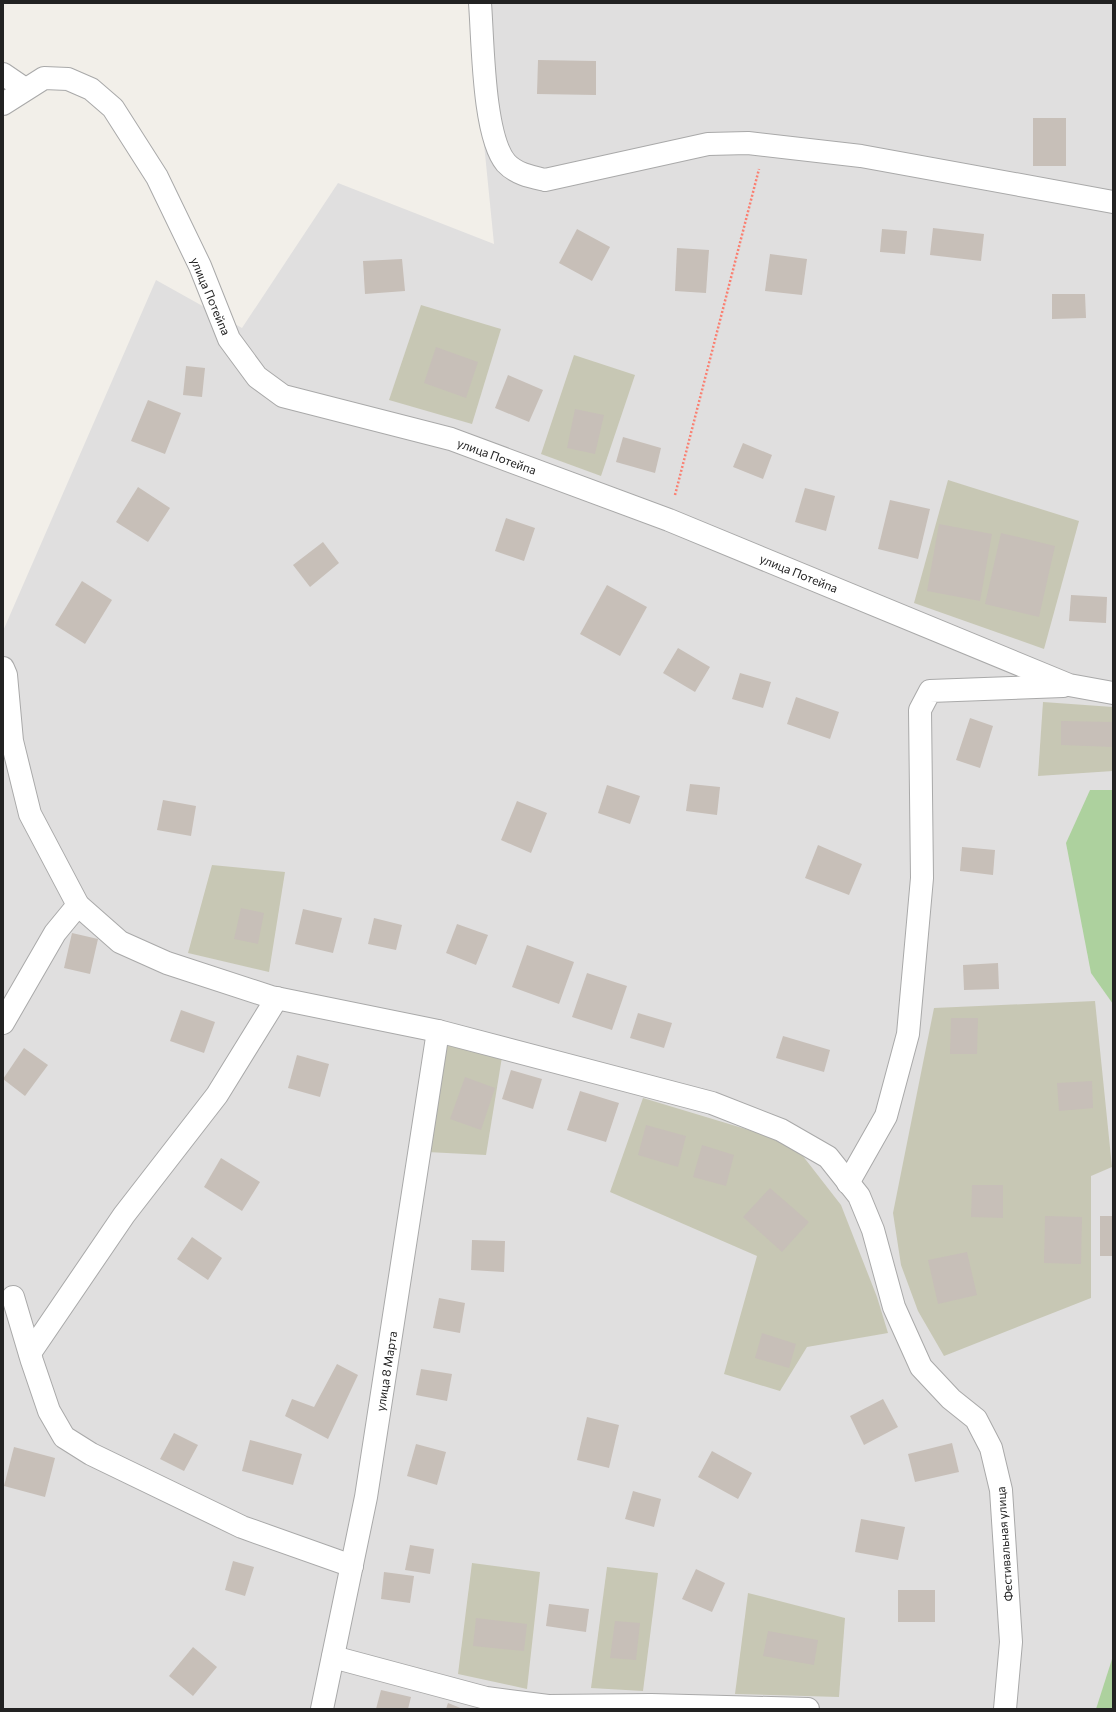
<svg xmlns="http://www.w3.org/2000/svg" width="1116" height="1712" font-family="Commissioner,sans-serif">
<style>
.residential{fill:#e0dfdf}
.construction{fill:#c7c7b4}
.forest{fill:#add19e}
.building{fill:#c7bfb8}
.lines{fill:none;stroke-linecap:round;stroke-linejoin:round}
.street-casing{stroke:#a9a9a9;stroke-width:24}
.path{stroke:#fa8072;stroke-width:2.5;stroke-dasharray:2 2;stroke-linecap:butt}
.street{stroke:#fff;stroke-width:22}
.labels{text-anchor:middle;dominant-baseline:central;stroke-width:4;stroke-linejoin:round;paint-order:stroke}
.street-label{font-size:12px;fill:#222;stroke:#fff}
</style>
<rect width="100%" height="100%" fill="#f2efe9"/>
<polygon class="residential" points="470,3 1113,3 1113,1709 3,1709 3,631 156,280 242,328 338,183 494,244"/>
<g class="construction">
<polygon points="421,305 501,329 472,424 389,400"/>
<polygon points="574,355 635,375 601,476 541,454"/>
<polygon points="948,480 1079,521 1044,649 914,603"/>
<polygon points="1043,702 1113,707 1113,771 1038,776"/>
<polygon points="212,865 285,872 269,972 188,953"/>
<polygon points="1095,1001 1112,1167 1091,1176 1091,1298 944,1356 918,1311 901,1265 893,1213 934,1008"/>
<polygon points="446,1045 502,1057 486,1155 427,1152"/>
<polygon points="643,1098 759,1133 799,1151 841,1205 877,1297 888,1333 807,1347 780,1391 724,1374 757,1256 610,1192"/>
<polygon points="472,1563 540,1572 527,1689 458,1674"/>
<polygon points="607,1567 658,1573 643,1691 591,1688"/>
<polygon points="748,1593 845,1618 839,1697 735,1694"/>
</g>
<g class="forest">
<polygon points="1090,790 1113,790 1113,1004 1091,973 1066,843"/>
<polygon points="1113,1656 1113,1709 1096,1709"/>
</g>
<g class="building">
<polygon points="538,60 596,61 596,95 537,94"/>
<rect x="1033" y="118" width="33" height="48"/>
<polygon points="933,228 984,234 981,261 930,255"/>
<polygon points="577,229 610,247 592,281 559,263"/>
<polygon points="882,229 907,231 905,254 880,252"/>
<polygon points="677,248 709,250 706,293 675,291"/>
<polygon points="770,254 807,259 802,295 765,291"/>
<polygon points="402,259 405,291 365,294 363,261"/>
<polygon points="1052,294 1085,294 1086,318 1052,319"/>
<polygon points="436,347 478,362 466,398 424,383"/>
<polygon points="186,366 205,368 202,397 183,395"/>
<polygon points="508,375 543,390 529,422 495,408"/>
<polygon points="148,400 181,413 165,454 131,441"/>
<polygon points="575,409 604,415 595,454 567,448"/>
<polygon points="623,437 661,448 655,473 616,462"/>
<polygon points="743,443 772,455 763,479 733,467"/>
<polygon points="138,487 170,508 148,542 116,522"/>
<polygon points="805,488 835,496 826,531 795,522"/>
<polygon points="890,500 930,509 918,559 878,549"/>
<polygon points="506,518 535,528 524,561 495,551"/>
<polygon points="939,524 992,534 980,601 927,591"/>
<polygon points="1001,533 1055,546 1039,617 985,604"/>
<polygon points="323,542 339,563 310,587 293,565"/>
<polygon points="82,581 112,600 85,644 55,625"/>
<polygon points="607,585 647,607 620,656 580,634"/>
<polygon points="1071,595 1107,597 1106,623 1069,621"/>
<polygon points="678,648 710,667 695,692 663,673"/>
<polygon points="740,673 771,682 763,708 732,699"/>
<polygon points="796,697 839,712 830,739 787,724"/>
<polygon points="970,718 993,726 980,768 956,760"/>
<polygon points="1061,721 1113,722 1113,747 1061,745"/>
<polygon points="690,784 720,787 717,815 686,811"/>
<polygon points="607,785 640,796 630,824 598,813"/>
<polygon points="163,800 196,806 191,836 157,830"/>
<polygon points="517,801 547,813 531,853 501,840"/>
<polygon points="818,845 862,864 849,895 805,878"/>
<polygon points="962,847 995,850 993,875 960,871"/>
<polygon points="241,908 264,913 258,944 234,939"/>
<polygon points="303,909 342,918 333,953 295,944"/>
<polygon points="374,918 402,925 396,950 368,944"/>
<polygon points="457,924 488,935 476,965 446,953"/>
<polygon points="72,933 98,939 90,974 64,968"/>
<polygon points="527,945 574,962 559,1004 512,987"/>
<polygon points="998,963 999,989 964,990 963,965"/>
<polygon points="587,973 627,986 612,1030 572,1017"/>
<polygon points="181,1010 215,1022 204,1053 170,1041"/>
<polygon points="638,1013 672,1023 664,1048 630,1038"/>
<polygon points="951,1018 978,1018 977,1054 950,1054"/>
<polygon points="783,1036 830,1050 824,1072 776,1058"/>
<polygon points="24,1048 48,1065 25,1096 3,1079"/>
<polygon points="297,1055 329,1064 320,1097 288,1088"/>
<polygon points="511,1070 542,1079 533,1109 502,1099"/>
<polygon points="465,1077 495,1088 481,1130 450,1119"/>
<polygon points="1092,1081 1093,1108 1059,1111 1057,1083"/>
<polygon points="580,1091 619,1103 606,1142 567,1130"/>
<polygon points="646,1125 686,1136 678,1167 638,1155"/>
<polygon points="702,1145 734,1155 726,1186 693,1177"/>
<polygon points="221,1158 260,1182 242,1211 204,1187"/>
<polygon points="972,1185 1003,1185 1003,1218 971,1217"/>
<polygon points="770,1188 809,1222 782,1252 743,1217"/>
<polygon points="1045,1216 1082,1217 1081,1264 1044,1263"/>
<rect x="1100" y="1216" width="13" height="40"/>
<polygon points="192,1237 222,1258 208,1280 177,1259"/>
<polygon points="472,1240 505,1241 504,1272 471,1270"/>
<polygon points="967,1252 977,1295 938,1304 928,1260"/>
<polygon points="439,1298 465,1303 460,1333 433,1328"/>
<polygon points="762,1333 796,1344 789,1368 755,1358"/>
<polygon points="337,1364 358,1375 328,1439 285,1416 292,1399 314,1407"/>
<polygon points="421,1369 452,1374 447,1401 416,1395"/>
<polygon points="883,1399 898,1427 864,1445 850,1416"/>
<polygon points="587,1417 619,1425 609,1468 577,1460"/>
<polygon points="174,1433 198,1445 184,1471 160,1459"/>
<polygon points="250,1440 302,1454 293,1485 242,1471"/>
<polygon points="952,1443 959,1472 915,1482 908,1454"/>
<polygon points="416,1444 446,1452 437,1485 407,1476"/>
<polygon points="14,1447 55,1458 45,1497 4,1486"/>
<polygon points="712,1451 752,1473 738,1499 698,1477"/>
<polygon points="633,1491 661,1499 654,1527 625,1519"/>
<polygon points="861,1519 905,1527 898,1560 855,1552"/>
<polygon points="410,1545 434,1549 430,1574 405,1570"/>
<polygon points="233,1561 254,1567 245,1596 225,1590"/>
<polygon points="696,1569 725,1583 712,1612 682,1599"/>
<polygon points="384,1572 414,1576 410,1603 381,1599"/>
<rect x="898" y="1590" width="37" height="32"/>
<polygon points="549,1604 589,1609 586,1632 546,1626"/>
<polygon points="476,1618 527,1624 524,1651 473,1646"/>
<polygon points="615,1621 640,1623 636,1660 610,1658"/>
<polygon points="768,1631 818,1640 814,1665 763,1656"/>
<polygon points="193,1647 217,1667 193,1696 169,1676"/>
<polygon points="381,1690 411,1697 408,1709 376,1709"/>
<polygon points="448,1703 463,1709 446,1709"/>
</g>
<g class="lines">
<g class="street-casing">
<g id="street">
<path d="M480 3C483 41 483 136 506 163 516 174 532 177 545 180L708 144 748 143 861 156 1113 202"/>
<polyline points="3,74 25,89"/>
<polyline points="3,104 44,78 68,79 91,89 113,108 157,177 200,266 229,339 257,377 283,396 451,439 669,520 1069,685 1113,693"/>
<polyline points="3,668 6,675 12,741 30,814 78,905 120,942 167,963 271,997 438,1031 712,1103 781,1130 828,1157 859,1196 873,1230 894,1307 921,1367 951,1399 976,1419 991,1448 1001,1490 1011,1642 1005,1709"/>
<polyline points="3,1023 55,933 78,905"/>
<polyline points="848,1183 886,1116 908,1034 922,878 920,710 930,691 1063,686"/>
<polyline points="13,1297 32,1361 49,1411 64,1437 91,1454 242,1527 352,1566"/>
<polyline points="30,1353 124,1215 217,1095 277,998"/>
<polyline points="333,1657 486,1698 548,1706 651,1705 808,1709"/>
<polyline points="322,1709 366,1497 438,1031"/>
</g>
</g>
<polyline class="path" points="675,495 759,169"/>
<use href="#street" class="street"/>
</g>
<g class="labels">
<g class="street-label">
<text transform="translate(211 296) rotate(67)">улица Потейпа</text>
<text transform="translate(497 456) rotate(20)">улица Потейпа</text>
<text transform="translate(799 573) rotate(22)">улица Потейпа</text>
<text transform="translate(386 1371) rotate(-81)">улица 8 Марта</text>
<text transform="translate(1004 1544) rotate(-94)">Фестивальная улица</text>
</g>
</g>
<rect width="1116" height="1712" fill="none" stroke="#222222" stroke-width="8"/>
</svg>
